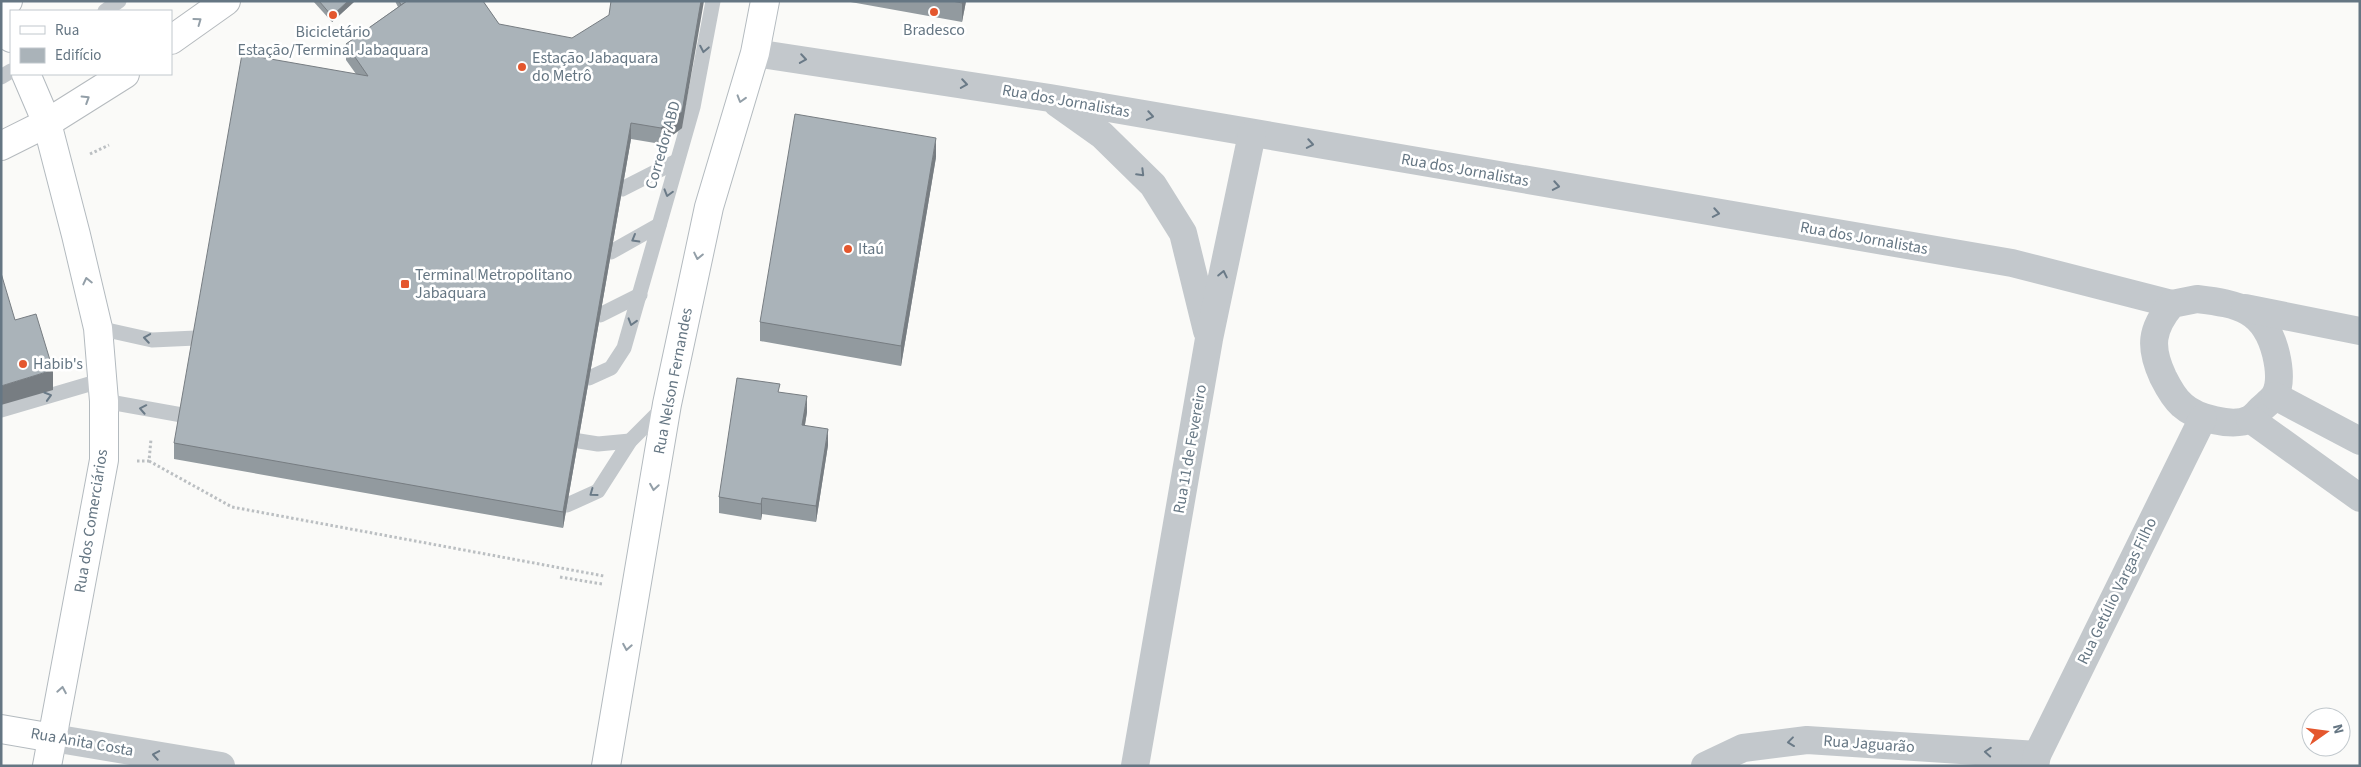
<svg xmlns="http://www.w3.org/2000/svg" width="2361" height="767" font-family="'Source Sans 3',sans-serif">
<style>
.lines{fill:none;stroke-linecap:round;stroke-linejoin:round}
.secondary-casing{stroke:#b3babf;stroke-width:30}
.primary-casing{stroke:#b5babe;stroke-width:30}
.path{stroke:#bbbfc2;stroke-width:3;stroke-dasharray:2.5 2.5;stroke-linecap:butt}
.lane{stroke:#c3c8cc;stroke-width:15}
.street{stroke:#c3c8cc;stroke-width:28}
.secondary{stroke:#fff;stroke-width:28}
.primary{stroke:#fff;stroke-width:28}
.wall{fill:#929a9f}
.shaded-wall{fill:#777d82}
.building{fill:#aab3b9;stroke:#777d82}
.oneway{stroke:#939fa8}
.oneway2{stroke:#6a7a87}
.poi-dot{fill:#e4572e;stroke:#fff;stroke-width:2}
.labels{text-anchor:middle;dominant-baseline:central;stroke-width:5;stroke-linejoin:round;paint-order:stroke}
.poi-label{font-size:16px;fill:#657683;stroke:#fff;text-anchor:start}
.street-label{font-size:16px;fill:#657683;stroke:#fff}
</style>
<rect width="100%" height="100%" fill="#fafaf8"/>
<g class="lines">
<g class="secondary-casing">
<g id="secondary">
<polyline points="1,13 11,38"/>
<polyline points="26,74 47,123 76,235 98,328 104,401 104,460 47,766"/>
<polyline points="1,729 53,738"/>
<polyline points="606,766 667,404 709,207 755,53 765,1"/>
</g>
</g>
<g class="primary-casing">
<g id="primary">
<polyline points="1,6 8,1"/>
<polyline points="171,40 226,1"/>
<polyline points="1,146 47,123 125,74"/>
</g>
</g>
<g class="path">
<polyline points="90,154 109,145"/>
<polyline points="137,461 149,461 151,439"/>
<polyline points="149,461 232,507 604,576"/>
<polyline points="560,577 602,584"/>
</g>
<g class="lane">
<polyline points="105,11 119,1"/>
<polyline points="1,77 11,71"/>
<polyline points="622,189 677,161"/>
<polyline points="611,252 659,225"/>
<polyline points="600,315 640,295"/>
<polyline points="98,328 152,340 196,338"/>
<polyline points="589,378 611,368 624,348 693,107 713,1"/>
<polyline points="104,401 182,415"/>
<polyline points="1,410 103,380"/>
<polyline points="579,441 598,444 630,441"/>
<polyline points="567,505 598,491 630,441 664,407"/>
</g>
<g class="street">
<polyline points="755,53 1050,98 2012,263 2172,304"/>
<polyline points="1057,103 1102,135 1153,185 1183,233 1207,331"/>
<path d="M2197 299C2239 304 2265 309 2276 354 2279 367 2281 384 2275 395 2272 400 2265 405 2261 409 2258 412 2254 417 2250 419 2233 428 2196 418 2182 405 2175 399 2167 385 2163 377 2149 347 2151 329 2172 304Z"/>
<polyline points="2245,308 2360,331"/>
<polyline points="2275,396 2360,441"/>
<polyline points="2250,419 2360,498"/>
<polyline points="53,738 221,766"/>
<polyline points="1135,766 1209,339 1252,134"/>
<polyline points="1705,766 1743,748 1807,740 2037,755"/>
<polyline points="2035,766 2037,755 2203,418"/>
</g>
<use href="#secondary" class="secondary"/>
<use href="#primary" class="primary"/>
</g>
<g class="wall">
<polygon points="313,1 355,1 332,22"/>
<polygon points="395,1 483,1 499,24 682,128 661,144 631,139 563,528 174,459 174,443 356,74 346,60 346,44 398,7"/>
<polygon points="845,1 966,1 962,22"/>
<polygon points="936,157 901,366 760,341 760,322"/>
<polygon points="780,392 807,412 805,425 828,445 816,522 762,514 761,520 719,513 719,497"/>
</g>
<g class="shaded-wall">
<polygon points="348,1 355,1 332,22 332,16"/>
<polygon points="701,1 704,1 682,128 661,144 661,128"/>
<polygon points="962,1 966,1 962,22"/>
<polygon points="631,123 631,139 563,528 563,512"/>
<polygon points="936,138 936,157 901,366 901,346"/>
<polygon points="53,370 53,390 1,405 1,386"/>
<polygon points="807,396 807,412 802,441 802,425"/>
<polygon points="828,429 828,445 816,522 816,506"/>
<polygon points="762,498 762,514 761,520 761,504"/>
</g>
<g class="building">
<polygon points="319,1 348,1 332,16"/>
<polygon points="399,1 407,1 401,5"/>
<polygon points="407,1 483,1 499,24 572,38 609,15 611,1 701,1 682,112 661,128 631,123 563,512 174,443 242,54 368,76 346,44"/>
<polygon points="952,1 962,1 962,3"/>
<polygon points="795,114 936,138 901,346 760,322"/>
<polygon points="1,273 15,320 36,314 53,370 1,386"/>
<polygon points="737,378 780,384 778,392 807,396 802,425 828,429 816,506 762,498 761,504 719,497"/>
</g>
<defs><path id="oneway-chevron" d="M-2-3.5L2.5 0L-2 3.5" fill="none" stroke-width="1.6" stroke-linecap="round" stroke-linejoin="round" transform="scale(1.25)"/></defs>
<g class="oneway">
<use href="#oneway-chevron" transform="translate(198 21) rotate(-36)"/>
<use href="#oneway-chevron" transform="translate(86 99) rotate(-32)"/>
<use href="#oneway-chevron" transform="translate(741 99) rotate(107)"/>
<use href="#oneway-chevron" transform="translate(698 256) rotate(102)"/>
<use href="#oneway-chevron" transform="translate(87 281) rotate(-103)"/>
<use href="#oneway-chevron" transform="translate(654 487) rotate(99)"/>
<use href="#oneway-chevron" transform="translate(627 647) rotate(100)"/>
<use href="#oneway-chevron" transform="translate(62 690) rotate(-80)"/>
</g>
<g class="oneway2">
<use href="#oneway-chevron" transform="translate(704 49) rotate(101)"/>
<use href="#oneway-chevron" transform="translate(803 59) rotate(9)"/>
<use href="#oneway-chevron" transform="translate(964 84) rotate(9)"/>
<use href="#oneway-chevron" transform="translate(1150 116) rotate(10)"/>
<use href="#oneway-chevron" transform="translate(1310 144) rotate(10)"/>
<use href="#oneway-chevron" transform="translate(1141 173) rotate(45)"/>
<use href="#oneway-chevron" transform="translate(1556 186) rotate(10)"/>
<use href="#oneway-chevron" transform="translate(668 193) rotate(106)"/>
<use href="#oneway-chevron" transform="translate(1716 213) rotate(10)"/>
<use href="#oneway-chevron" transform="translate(635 239) rotate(150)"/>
<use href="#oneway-chevron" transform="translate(1223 274) rotate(-78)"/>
<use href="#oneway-chevron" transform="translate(632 322) rotate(107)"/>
<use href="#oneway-chevron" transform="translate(147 338) rotate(-171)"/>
<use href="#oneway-chevron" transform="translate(48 396) rotate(-17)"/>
<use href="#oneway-chevron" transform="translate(143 409) rotate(-169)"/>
<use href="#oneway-chevron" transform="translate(593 493) rotate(144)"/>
<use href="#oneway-chevron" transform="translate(1791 742) rotate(173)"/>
<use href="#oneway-chevron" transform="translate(1988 752) rotate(-176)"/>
<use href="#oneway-chevron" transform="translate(156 755) rotate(-170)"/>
</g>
<g class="poi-dot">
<circle cx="934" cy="12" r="5"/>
<circle cx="333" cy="15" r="5"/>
<circle cx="522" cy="67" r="5"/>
<circle cx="848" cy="249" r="5"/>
<rect x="400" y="279" width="10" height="10" rx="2.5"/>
<circle cx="23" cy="364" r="5"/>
</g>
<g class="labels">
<g class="poi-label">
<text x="934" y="30" text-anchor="middle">Bradesco</text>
<text x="333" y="32" text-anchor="middle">Bicicletário<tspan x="333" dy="18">Estação/Terminal Jabaquara</tspan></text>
<text x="532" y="58">Estação Jabaquara<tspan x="532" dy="18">do Metrô</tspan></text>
<text x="858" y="249">Itaú</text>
<text x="415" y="275">Terminal Metropolitano<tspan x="415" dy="18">Jabaquara</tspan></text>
<text x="33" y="364">Habib's</text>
</g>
<g class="street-label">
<text transform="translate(1066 101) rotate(10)">Rua dos Jornalistas</text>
<text transform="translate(663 145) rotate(-74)">Corredor ABD</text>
<text transform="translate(1465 170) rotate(10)">Rua dos Jornalistas</text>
<text transform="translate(1864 238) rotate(10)">Rua dos Jornalistas</text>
<text transform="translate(673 381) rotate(-79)">Rua Nelson Fernandes</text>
<text transform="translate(1190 449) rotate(-80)">Rua 11 de Fevereiro</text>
<text transform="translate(91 521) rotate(-81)">Rua dos Comerciários</text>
<text transform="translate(2117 591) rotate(-64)">Rua Getúlio Vargas Filho</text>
<text transform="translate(82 742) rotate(10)">Rua Anita Costa</text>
<text transform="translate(1869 744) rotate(4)">Rua Jaguarão</text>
</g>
</g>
<rect width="2361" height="767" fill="none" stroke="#657683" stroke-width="5"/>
<rect x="10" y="10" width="162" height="65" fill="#ffffff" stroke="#c1c8cd"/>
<rect x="20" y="26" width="25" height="8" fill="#ffffff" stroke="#c1c8cd"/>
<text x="55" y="35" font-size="15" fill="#657683">Rua</text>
<rect x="20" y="48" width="25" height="15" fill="#aab3b9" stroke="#c1c8cd"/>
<text x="55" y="60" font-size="15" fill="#657683">Edifício</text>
<g transform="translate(2326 732) rotate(76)"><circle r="24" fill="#ffffff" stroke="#c1c8cd"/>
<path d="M0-4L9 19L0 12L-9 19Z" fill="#e4572e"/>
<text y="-8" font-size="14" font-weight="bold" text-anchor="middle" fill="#657683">N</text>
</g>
</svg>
